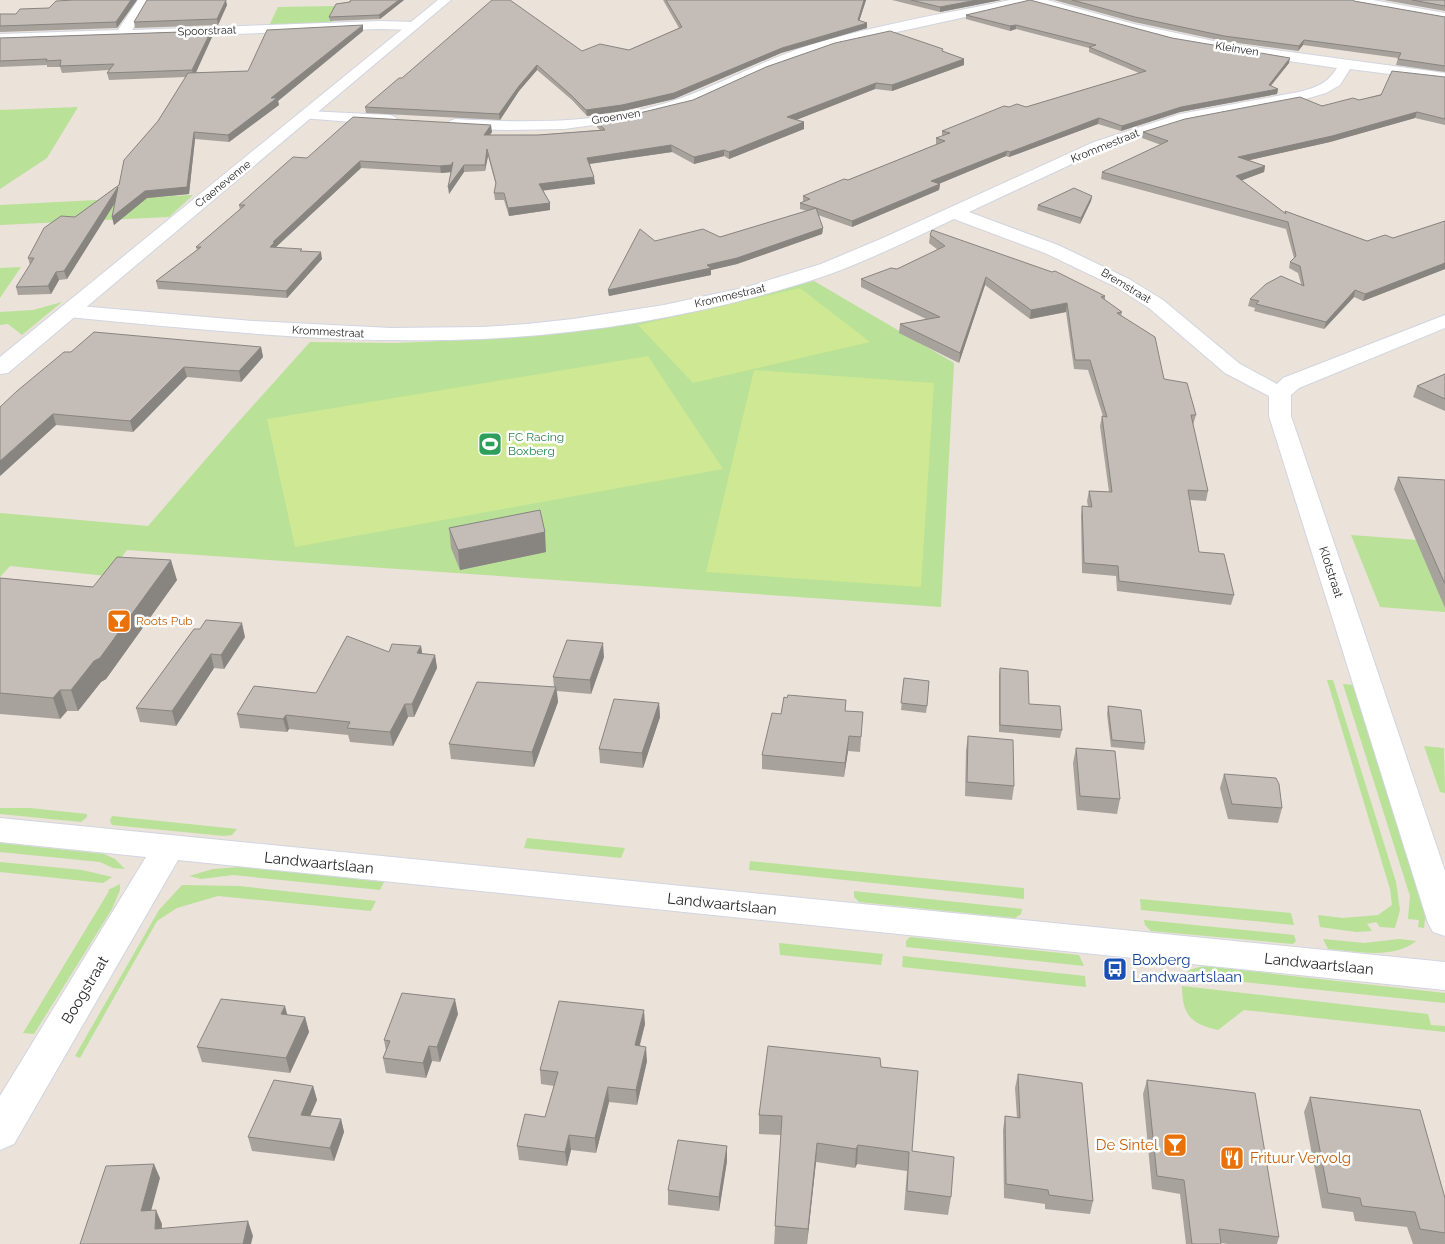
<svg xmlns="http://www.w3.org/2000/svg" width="1445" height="1244" font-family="Raleway,sans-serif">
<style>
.green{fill:#b9e197}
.pitch{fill:#cfe893}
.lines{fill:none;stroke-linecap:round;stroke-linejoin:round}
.street-casing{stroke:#d0d5e1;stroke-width:2}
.secondary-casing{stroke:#d0d5e1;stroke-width:2}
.street{fill:#fff;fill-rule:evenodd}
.secondary{fill:#fff;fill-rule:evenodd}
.wall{fill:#a8a29d}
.shaded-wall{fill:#888480}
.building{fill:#c3bcb7;stroke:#888480}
.labels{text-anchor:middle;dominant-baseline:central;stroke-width:5;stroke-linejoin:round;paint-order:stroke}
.far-street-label{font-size:11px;fill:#292929;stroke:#fff}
.leisure-label{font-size:12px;fill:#27864d;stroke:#fff;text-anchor:start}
.street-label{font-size:12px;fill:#292929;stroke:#fff}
.food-label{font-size:12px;fill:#c56008;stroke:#fff;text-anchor:start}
.near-street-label{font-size:15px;fill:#292929;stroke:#fff}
.near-transit-label{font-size:15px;fill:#164399;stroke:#fff;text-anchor:start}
.near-food-label{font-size:15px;fill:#c56008;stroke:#fff;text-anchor:end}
</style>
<rect width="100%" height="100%" fill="#ebe2da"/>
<g class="green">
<polygon points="337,6 332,24 269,26 278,7"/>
<polygon points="78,107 47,158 0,189 0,110"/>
<polygon points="193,195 169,217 0,225 0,205"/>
<polygon points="21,267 0,298 0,268"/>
<polygon points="814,281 954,363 941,607 127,550 107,576 10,566 0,577 0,513 148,526 232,429 310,342 395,343 487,339 617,324 694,312"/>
<polygon points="62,302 22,335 8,324 0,325 0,312 33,310"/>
<polygon points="1351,535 1445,542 1445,612 1380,607"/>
<polygon points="1327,680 1333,680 1396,882 1400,910 1395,928 1380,927 1376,922 1367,924 1372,931 1356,932 1320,927 1318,915 1343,918 1378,915 1392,905 1390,889"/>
<polygon points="1343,684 1354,685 1426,910 1424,928 1418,927 1419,920 1408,919 1410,896"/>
<polygon points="1424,746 1444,748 1445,793 1440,792"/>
<polygon points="0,808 30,808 87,814 87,817 81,822 0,814"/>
<polygon points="112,816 237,829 232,835 224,836 112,825 110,821"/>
<polygon points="527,838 625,848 621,858 524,848"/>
<polygon points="0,843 104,854 115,859 125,869 113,868 100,862 0,852"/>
<polygon points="750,861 1024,888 1024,899 749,870"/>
<polygon points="0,862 82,870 112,877 103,883 0,872"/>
<polygon points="240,867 384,882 380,890 233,875 201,879 189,876 213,869"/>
<polygon points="120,884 120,890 112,909 34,1034 23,1033 109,891 108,890"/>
<polygon points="182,885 239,886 376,901 371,911 218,896 177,908 157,921 80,1058 75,1056 159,910"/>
<polygon points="854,892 854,891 1022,909 1021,914 1015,918 859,902 854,897"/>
<polygon points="1140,899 1291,913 1294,925 1141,910"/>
<polygon points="1144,920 1294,935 1296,941 1293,944 1151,931 1145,925"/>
<polygon points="910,937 1079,955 1084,966 906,947 906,941"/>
<path d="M1323 939 1364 943 1399 939 1416 941C1393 960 1356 951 1328 949Z"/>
<polygon points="779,943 883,954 881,965 780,955"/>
<polygon points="903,956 1085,976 1086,987 902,967"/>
<polygon points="1204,966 1445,993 1445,1003 1185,976 1189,970"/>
<path d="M1182 986 1428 1014 1431 1025 1445 1026V1032L1244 1010 1218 1030C1191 1024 1182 1015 1182 986Z"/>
</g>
<g class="pitch">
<polygon points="800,288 870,342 693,383 638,325"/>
<polygon points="648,356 723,469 295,547 267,419"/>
<polygon points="754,370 934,383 921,587 706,572"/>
</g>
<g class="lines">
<g class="street-casing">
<g id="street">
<polygon points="138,0 150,0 132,30 380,21 414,22 420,26 414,30 380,29 0,42 0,34 118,30"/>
<path d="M1010 0H1047L1134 24 1223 43 1445 73V81L1350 69 1340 85 1326 93 1302 100 1183 123 1106 148 969 212 1058 245 1129 279 1163 300 1240 364 1277 384 1283 378 1445 315V328L1299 388 1291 395V416L1445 871V936L1433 932 1428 923 1269 416V396L1225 373 1149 308 1116 287 1045 253 954 219C905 242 856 267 803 283 700 315 590 334 481 339 343 345 205 330 68 317L61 315 58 311 61 307 68 305 252 321 391 328 482 327 527 324 573 319 664 305 747 287 821 264 883 238 1094 142 1180 114 1299 92C1317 87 1327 84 1337 68L1255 56 1172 41 1108 25 1030 3 860 40 828 49 779 66 690 105 645 118 564 129 508 130 455 129 450 127 447 124 450 121 455 119C524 123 599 124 666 103 715 88 760 61 810 45 875 25 943 14 1010 0Z"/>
<polygon points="1347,0 1373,0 1445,13 1445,21 1353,4"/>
<polygon points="307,111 390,115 395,117 398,120 395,123 390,125 302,118 300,115 302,112"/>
<polygon points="0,818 1445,962 1445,990 178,860 14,1144 0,1150 0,1096 146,857 0,842"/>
</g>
</g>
<g class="secondary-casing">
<polygon id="secondary" points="438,0 451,0 8,373 0,374 0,357"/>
</g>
<use href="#street" class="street"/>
<use href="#secondary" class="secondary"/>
</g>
<g class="wall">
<polygon points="137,0 117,28 0,32 0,14 16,14 49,8"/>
<polygon points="351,0 404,0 380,19 330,21 329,17"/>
<polygon points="663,0 866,0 859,21 867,23 867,28 781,53 674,99 623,111 587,116 572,100 537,70 519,91 500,120 366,113 365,107 402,78 582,51 629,50 679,28"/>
<polygon points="892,0 1001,0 940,12"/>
<polygon points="1054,0 1353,0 1354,1 1445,17 1445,72 1396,65 1398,58 1303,45 1298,51 1223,41 1134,22"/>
<polygon points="1384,0 1445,0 1445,11"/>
<polygon points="227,5 218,25 135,28 134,22"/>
<polygon points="966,15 1172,38 1289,63 1271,86 1278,89 1277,94 1180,112 1121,131 1098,124 1009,157 1006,156 939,184 940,184 939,190 852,227 818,215 823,228 822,234 737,264 711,270 711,275 609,296 608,290 655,241 720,237 807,211 800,209 800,203 803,202 803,196 848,180 937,144 936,144 936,138 942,136 942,131 1009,107 1026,107 1139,73 1089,52 1089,48 1016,29 1010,31 966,19"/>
<polygon points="211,31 212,37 195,73 248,71 363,31 278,101 279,105 229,142 195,139 189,194 147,198 114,225 112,217 115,202 67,279 59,280 51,294 18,295 16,287 30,265 28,258 75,217 119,185 158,121 186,77 109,80 107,73 109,70 62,73 60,67 47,67 47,65 0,67 0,38"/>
<polygon points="942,51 964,59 964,65 892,91 875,89 796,120 804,122 804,129 729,159 724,156 694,164 672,152 590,164 595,184 543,190 550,203 550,210 509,216 504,200 495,200 494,193 496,185 488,156 485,171 464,172 449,194 451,172 441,173 361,168 276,247 302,251 322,259 287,298 158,289 156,281 197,250 196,247 240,210 239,205 307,158 492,132 490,135 538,135 600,130 597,127 596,120 623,117"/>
<polygon points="1445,77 1445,125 1415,118 1330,142 1249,160 1265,166 1264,172 1241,180 1285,213 1285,211 1367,241 1393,238 1445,221 1445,269 1363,301 1354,297 1324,329 1254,311 1255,308 1248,306 1250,299 1301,284 1298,273 1289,268 1290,262 1294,258 1286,229 1101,179 1102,172 1161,145 1142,138 1143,132 1359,100"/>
<polygon points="1092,196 1091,201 1080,224 1037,210 1038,205"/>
<polygon points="930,235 1105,296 1105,300 1122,312 1121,316 1164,379 1196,415 1193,425 1208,491 1206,501 1190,500 1199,552 1234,595 1231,605 1117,591 1116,576 1082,573 1081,516 1082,506 1088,507 1087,501 1089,491 1109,492 1100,426 1102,416 1103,416 1088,370 1074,369 1066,312 1030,319 985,285 959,363 899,333 900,324 926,319 861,287 861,279 897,269 938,250 929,243"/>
<polygon points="261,347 263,357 241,382 187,377 133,432 56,425 0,476 71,352"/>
<polygon points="1445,374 1445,411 1413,397 1417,386"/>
<polygon points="1398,477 1445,480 1445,608 1394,489"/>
<polygon points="449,528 546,552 460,570 451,548"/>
<polygon points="0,578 93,587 177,580 106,679 101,682 78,711 67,711 60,719 0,714"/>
<polygon points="194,629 245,637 224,669 214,668 176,726 140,722 136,708"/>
<polygon points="421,646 422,654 435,655 437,668 414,717 408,717 393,746 350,742 348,735 289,729 287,732 240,728 237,714 316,693 389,652"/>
<polygon points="604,657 591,694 557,691 558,702 534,767 451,759 449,744 554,687 553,677"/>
<polygon points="1000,668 1029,704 1062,730 1060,738 999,732 999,675"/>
<polygon points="904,678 927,706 926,713 901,710"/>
<polygon points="659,703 660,717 643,768 600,763 599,749"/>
<polygon points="1108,706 1145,743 1144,750 1111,747 1107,714"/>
<polygon points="863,712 860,752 848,751 844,777 762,769 762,755 781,714"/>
<polygon points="968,736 1014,786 1012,800 965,796 966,750"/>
<polygon points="1076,748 1120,799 1117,814 1077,810 1073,763"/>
<polygon points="1224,774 1282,808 1278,823 1228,819 1220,788"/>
<polygon points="458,1014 440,1062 432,1061 426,1078 386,1073 383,1058 386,1051 384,1040"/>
<polygon points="288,1015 305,1017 309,1032 290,1073 202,1062 197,1047"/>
<polygon points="645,1024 640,1045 647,1061 637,1105 609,1102 596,1153 571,1150 567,1166 519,1160 517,1146 545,1117 554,1086 541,1084 540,1070"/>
<polygon points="881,1067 912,1151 951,1197 948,1215 904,1210 907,1171 857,1164 855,1168 816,1162 807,1244 774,1244 781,1135 759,1134 759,1115"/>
<polygon points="1018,1074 1093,1201 1090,1214 1045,1209 1045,1204 1004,1198 1003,1130 1005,1116 1017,1118 1015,1088"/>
<polygon points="1147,1080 1279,1237 1277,1244 1228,1244 1221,1243 1221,1244 1186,1244 1180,1194 1152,1189 1143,1094"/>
<polygon points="313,1086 317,1100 310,1116 341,1119 344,1132 334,1161 252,1151 248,1137"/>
<polygon points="1310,1097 1445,1198 1445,1244 1413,1244 1407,1227 1355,1221 1353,1212 1322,1208 1304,1112"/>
<polygon points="727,1146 727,1161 719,1211 668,1205 668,1190"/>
</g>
<g class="shaded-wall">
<polygon points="131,0 137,0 117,28 116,22"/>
<polygon points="226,0 227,5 218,25 217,19"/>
<polygon points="399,0 404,0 380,19 379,15"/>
<polygon points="864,0 866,0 858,25 858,20"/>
<polygon points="977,0 1001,0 940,12 940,7"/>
<polygon points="867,23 867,28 781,53 674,99 623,111 587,116 586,110 782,48"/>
<polygon points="363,25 363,31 278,101 279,105 229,142 228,135 271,98"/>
<polygon points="1016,25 1016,29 1010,31 1010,26"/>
<polygon points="211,31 212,37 194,77 192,70"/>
<polygon points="1304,40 1303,45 1298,51 1299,46"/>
<polygon points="1290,58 1289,63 1267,90 1269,85"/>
<polygon points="964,59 964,65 892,91 892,85"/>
<polygon points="537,65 537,70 519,91 500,120 499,114 519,86"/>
<polygon points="876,83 875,89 786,124 787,117"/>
<polygon points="1278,89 1277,94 1180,112 1121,131 1122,126 1181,107"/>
<polygon points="1417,112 1415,118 1330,142 1237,163 1238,157"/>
<polygon points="1099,118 1098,124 1009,157 1010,152"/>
<polygon points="804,122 804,129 729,159 729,152"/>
<polygon points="491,125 492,132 485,141 484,135"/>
<polygon points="194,132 195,139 189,194 147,198 114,225 112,217"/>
<polygon points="671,145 672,152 588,164 587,158"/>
<polygon points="487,149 488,156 485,171 485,165"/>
<polygon points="724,150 724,156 694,164 694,157"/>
<polygon points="1007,151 1006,156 931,187 931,181"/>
<polygon points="360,161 361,168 276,247 270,247 273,242"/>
<polygon points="453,162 452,172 441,173 440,166"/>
<polygon points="464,165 464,172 449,194 448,187"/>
<polygon points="1265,166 1264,172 1235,183 1236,176"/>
<polygon points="594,177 595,184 540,191 539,184"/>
<polygon points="940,184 939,190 852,227 852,221"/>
<polygon points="118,187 120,195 67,279 64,271"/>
<polygon points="1092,196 1091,201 1080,224 1081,218"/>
<polygon points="550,203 550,210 509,216 508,208"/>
<polygon points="823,228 822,234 737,264 711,270 711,275 609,296 608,290 707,265"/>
<polygon points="321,252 322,259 287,298 286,291"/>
<polygon points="1445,263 1445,269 1363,301 1365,294"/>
<polygon points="56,272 59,280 51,294 48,286"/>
<polygon points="986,277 985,285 959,363 960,353"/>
<polygon points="1355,290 1354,297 1324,329 1326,322"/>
<polygon points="1067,303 1066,312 1030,319 1031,310"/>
<polygon points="261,347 263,357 241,382 239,371"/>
<polygon points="184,367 187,377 133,432 130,421"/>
<polygon points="53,414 56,425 0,476 0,461"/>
<polygon points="545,532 546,552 460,570 458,550"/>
<polygon points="171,560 177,580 106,679 101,682 78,711 71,690"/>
<polygon points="242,623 245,637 224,669 221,655"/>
<polygon points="603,643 604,657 591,694 590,680"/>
<polygon points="421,646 423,659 417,653"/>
<polygon points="211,654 214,668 176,726 172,711"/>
<polygon points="435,655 437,668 414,717 412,704"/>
<polygon points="556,687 558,702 534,767 532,752"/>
<polygon points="60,690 67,711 60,719 53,698"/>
<polygon points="659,703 660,717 643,768 642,753"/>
<polygon points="405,704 408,717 393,746 390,732"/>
<polygon points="286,715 289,729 287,732 283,719"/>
<polygon points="849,736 848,751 844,777 845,763"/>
<polygon points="455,999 458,1014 440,1062 437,1047"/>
<polygon points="285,1006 289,1021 281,1014"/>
<polygon points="644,1010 645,1024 636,1059 635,1045"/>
<polygon points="305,1017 309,1032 290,1073 286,1058"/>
<polygon points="429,1046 432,1061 426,1078 423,1063"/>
<polygon points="646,1047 647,1061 637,1105 636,1090"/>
<polygon points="313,1086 317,1100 305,1128 301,1115"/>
<polygon points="608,1087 609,1102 596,1153 595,1138"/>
<polygon points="341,1119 344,1132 334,1161 330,1148"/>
<polygon points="569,1135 571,1150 567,1166 565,1152"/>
<polygon points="817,1143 816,1162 807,1244 808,1229"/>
<polygon points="858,1145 857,1164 855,1168 856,1149"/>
<polygon points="727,1146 727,1161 719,1211 719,1197"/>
<polygon points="154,1164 160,1178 147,1226 141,1211"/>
<polygon points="156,1210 162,1224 161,1244 155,1229"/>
<polygon points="248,1221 253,1236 251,1244 243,1244"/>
</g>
<g class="building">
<polygon points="74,0 131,0 116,22 0,26 0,14 16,14 20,9 49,8 56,1"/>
<polygon points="147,0 226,0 217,19 134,22"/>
<polygon points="351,0 399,0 379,15 329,17 336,4 350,2"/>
<polygon points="492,0 510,0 582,51 600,44 629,50 682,27 666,0 864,0 858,20 867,23 782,48 674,93 622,105 586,110 571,95 537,65 519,86 499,114 365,107 399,78 402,78"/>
<polygon points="911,0 977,0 940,7"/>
<polygon points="1030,0 1172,38 1290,58 1269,85 1278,89 1181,107 1122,126 1099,118 1010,152 1007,151 931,181 940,184 852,221 816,208 823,228 737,258 707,265 711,268 608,290 640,229 655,241 703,229 720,237 816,208 800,203 810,199 803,196 844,179 848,180 945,141 936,138 950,133 942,131 1004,106 1009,107 1017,104 1026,107 1146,71 1089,47 1096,45 1016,25 1010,26 966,15"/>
<polygon points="1072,0 1353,0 1354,1 1445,17 1445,66 1398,59 1401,53 1304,40 1299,46 1224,36 1135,17"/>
<polygon points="1412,0 1445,0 1445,6"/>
<polygon points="363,25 271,98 277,98 228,135 194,132 187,187 145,191 112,217 118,187 64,271 56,272 48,286 16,287 34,258 28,258 44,228 61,216 75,217 119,185 124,160 158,121 188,73 248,71 267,30"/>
<polygon points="211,31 192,70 107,73 114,64 60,66 61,60 46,61 47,59 0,61 0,38"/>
<polygon points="890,31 943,49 942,51 964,59 892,85 876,83 787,117 804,122 729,152 724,150 694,157 671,145 587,158 594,177 539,184 550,203 508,208 504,193 494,193 496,183 487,149 485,165 464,165 448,187 453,162 451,165 440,166 360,161 273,242 275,242 270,247 302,249 300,251 321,252 286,291 156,281 201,247 196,247 245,205 239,205 293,157 307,158 353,117 491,125 484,135 538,135 605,130 596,120 623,117 693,100 766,67 835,43"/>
<polygon points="1392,71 1445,77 1445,119 1417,112 1332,136 1238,157 1265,166 1236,176 1286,214 1285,211 1367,241 1385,235 1393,238 1445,221 1445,263 1365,294 1355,290 1326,322 1256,304 1259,301 1250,299 1266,284 1281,276 1304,286 1300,266 1290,262 1296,256 1288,222 1102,172 1168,141 1143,132 1185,119 1300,97 1322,106 1353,98 1359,100 1381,95"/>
<polygon points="1074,188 1092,196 1081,218 1038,205"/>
<polygon points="932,230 1052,272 1055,271 1105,296 1101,297 1122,312 1117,313 1155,337 1164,379 1187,383 1196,415 1191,415 1208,491 1188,490 1199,552 1224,554 1234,595 1119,581 1118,566 1084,563 1082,506 1092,507 1089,491 1112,492 1102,416 1107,417 1090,360 1075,360 1067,303 1031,310 986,277 960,353 900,324 940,317 861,279 891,268 897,269 945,246 930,235"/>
<polygon points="94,332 261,347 239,371 184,367 130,421 53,414 0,461 0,407 17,391 64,352 71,352"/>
<polygon points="1445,374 1445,399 1417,386"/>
<polygon points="1398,477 1445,480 1445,584"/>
<polygon points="540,510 545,532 458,550 449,528"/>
<polygon points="117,557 171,560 100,658 94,661 71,690 60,690 53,698 0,693 0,578 93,587"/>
<polygon points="206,620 242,623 221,655 211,654 172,711 136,708 194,629 200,629"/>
<polygon points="347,636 389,652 392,644 421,646 417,653 435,655 412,704 405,704 390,732 347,728 350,722 286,715 283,719 237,714 254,686 316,693"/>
<polygon points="567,640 603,643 590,680 553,677"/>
<polygon points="1000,668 1028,671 1029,704 1060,706 1062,730 1000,725"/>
<polygon points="904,678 929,681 927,706 901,703"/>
<polygon points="477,682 556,687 532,752 449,744"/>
<polygon points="788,695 846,700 845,711 863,712 861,737 849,736 845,763 762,755 772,713 781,714 784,697 787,698"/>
<polygon points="614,699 659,703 642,753 599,749"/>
<polygon points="1108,706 1141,710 1145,743 1112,740"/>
<polygon points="968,736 1013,740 1014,786 967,782"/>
<polygon points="1076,748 1115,751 1120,799 1080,796"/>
<polygon points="1224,774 1276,778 1279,784 1282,808 1232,804"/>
<polygon points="402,993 455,999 437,1047 429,1046 423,1063 383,1058 390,1041 384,1040"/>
<polygon points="221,999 285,1006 281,1014 305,1017 286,1058 197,1047"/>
<polygon points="559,1001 644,1010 635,1045 646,1047 636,1090 608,1087 595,1138 569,1135 565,1152 517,1146 525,1114 545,1117 558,1072 540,1070"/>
<polygon points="768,1046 880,1058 881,1067 918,1071 912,1151 954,1157 951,1197 907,1191 909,1152 858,1145 856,1149 817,1143 808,1229 775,1226 782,1116 759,1115"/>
<polygon points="1018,1074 1082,1083 1093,1201 1049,1195 1048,1190 1006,1184 1005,1116 1020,1118"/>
<polygon points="274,1080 313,1086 301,1115 341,1119 330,1148 248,1137"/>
<polygon points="1147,1080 1255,1093 1279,1237 1219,1229 1221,1244 1192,1244 1184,1180 1157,1176"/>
<polygon points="1310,1097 1420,1110 1445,1198 1445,1233 1420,1229 1415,1212 1362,1206 1360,1198 1328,1193"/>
<polygon points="678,1140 727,1146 719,1197 668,1190"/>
<polygon points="154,1164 141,1211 156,1210 155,1229 248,1221 243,1244 80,1244 106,1166"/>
</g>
<defs>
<g id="stadium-square" transform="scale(1.25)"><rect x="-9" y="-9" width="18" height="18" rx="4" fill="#2e9e5b" stroke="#fff"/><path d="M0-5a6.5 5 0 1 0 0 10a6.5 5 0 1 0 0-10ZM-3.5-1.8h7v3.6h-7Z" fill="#fff"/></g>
<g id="bar-square" transform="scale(1.25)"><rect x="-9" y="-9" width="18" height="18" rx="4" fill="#e8710a" stroke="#fff"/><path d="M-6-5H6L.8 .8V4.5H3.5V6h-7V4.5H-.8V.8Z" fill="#fff"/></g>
<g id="bus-square" transform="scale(1.25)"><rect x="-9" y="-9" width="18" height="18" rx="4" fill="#1a4fb4" stroke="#fff"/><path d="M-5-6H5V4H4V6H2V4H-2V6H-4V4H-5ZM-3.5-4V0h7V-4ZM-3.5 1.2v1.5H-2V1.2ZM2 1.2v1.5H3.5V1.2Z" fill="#fff"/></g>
<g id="restaurant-square" transform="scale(1.25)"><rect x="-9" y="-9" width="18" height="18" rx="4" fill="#e8710a" stroke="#fff"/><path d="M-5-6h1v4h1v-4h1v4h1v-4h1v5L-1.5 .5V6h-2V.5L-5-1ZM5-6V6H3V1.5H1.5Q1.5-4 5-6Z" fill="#fff"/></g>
</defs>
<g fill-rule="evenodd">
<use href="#stadium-square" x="490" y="444"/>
<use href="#bar-square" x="119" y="621"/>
<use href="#bus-square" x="1115" y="969"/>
<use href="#bar-square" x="1175" y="1145"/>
<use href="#restaurant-square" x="1232" y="1158"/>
</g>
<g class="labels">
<g class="far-street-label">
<text transform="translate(207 31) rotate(-2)">Spoorstraat</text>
<text transform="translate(1237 49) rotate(9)">Kleinven</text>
<text transform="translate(616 117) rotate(-9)">Groenven</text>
<text transform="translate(1105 146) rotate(-22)">Krommestraat</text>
<text transform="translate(223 184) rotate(-39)">Craenevenne</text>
<text transform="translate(1126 286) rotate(31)">Bremstraat</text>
<text transform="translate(730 296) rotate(-13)">Krommestraat</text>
<text transform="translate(328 332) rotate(3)">Krommestraat</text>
</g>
<g class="leisure-label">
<text x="508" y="437">FC Racing<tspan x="508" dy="14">Boxberg</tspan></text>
</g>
<g class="street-label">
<text transform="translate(1331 572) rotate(72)">Klotstraat</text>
</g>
<g class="food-label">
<text x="136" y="621">Roots Pub</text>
</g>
<g class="near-street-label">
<text transform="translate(319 863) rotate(6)">Landwaartslaan</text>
<text transform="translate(722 904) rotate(6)">Landwaartslaan</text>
<text transform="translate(1319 964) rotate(6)">Landwaartslaan</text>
<text transform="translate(85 990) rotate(-59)">Boogstraat</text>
</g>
<g class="near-transit-label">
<text x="1132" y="960">Boxberg<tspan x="1132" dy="17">Landwaartslaan</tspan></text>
</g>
<g class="near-food-label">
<text x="1158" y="1145">De Sintel</text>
<text x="1250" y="1158" text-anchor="start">Frituur Vervolg</text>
</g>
</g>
</svg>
